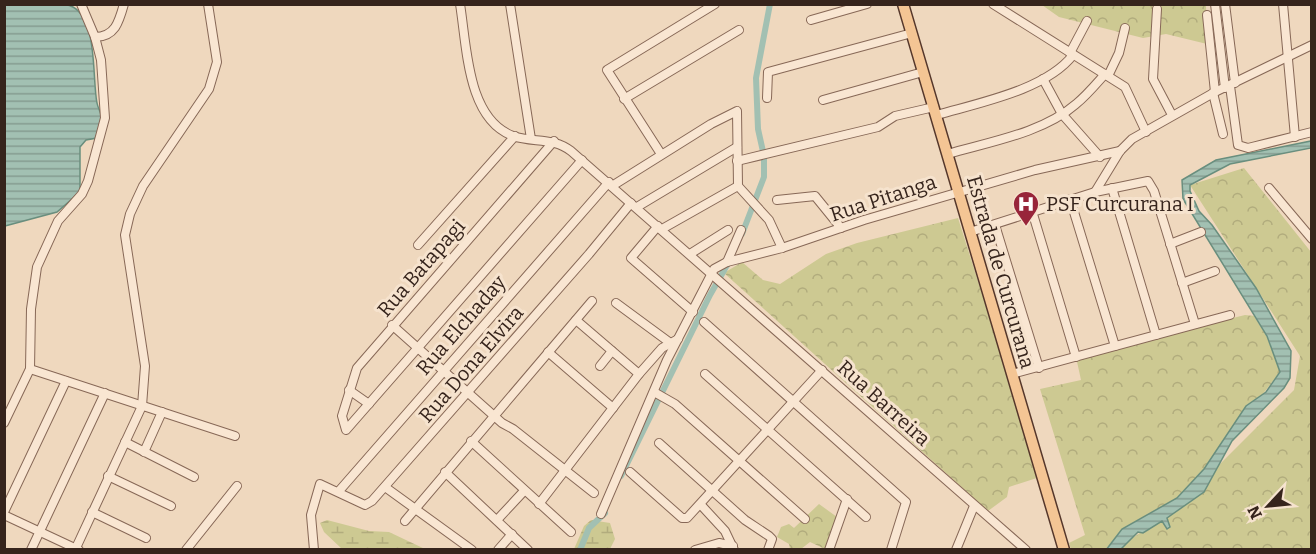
<svg xmlns="http://www.w3.org/2000/svg" width="1316" height="554" font-family="Bitter,serif">
<style>
.forest{fill:url(#forest-crowns)}
.wetland{fill:url(#wetland-marsh)}
.water{fill:url(#water-rules);stroke:#698e7e;stroke-width:1.5}
.lines{fill:none;stroke-linecap:round;stroke-linejoin:round}
.canal{stroke:#a2c0b2;stroke-width:6}
.minor-casing{stroke:#876857;stroke-width:10}
.major-casing{stroke:#55372b;stroke-width:13}
.minor{stroke:#f9e6d2;stroke-width:8}
.major{stroke:#f4c594;stroke-width:10}
.labels{text-anchor:middle;dominant-baseline:central;stroke-width:6;stroke-linejoin:round;paint-order:stroke}
.street-label{font-size:20px;fill:#36241c;stroke:#f6e3ce}
.poi-label{font-size:20px;fill:#36241c;stroke:#f6e3ce;text-anchor:start}
</style>
<defs>
<pattern id="forest-crowns" width="20" height="18" patternUnits="userSpaceOnUse" patternTransform="scale(1.5)"><rect width="20" height="18" fill="#cdc992"/><path d="M2 6a3 3 0 1 1 6 0M12 15a3 3 0 1 1 6 0" fill="none" stroke="#b1ac7d"/></pattern>
<pattern id="wetland-marsh" width="20" height="14" patternUnits="userSpaceOnUse" patternTransform="scale(1.5)"><rect width="20" height="14" fill="#cdc992"/><path d="M1 5h8M5 5V1M11 12h8M15 12V8" fill="none" stroke="#b1ac7d"/></pattern>
<pattern id="water-rules" width="6" height="5" patternUnits="userSpaceOnUse" patternTransform="scale(1.5)"><rect width="6" height="5" fill="#a2c0b2"/><path d="M0 2.5h6" fill="none" stroke="#859c90"/></pattern>
</defs>
<rect width="100%" height="100%" fill="#efd8be"/>
<g class="forest">
<polygon points="1042,5 1206,5 1207,44 1166,34 1143,38 1059,17"/>
<polygon points="1244,168 1311,252 1311,549 1120,550 1129,540 1204,492 1219,465 1294,390 1300,356 1190,185"/>
<polygon points="958,218 1040,477 1009,487 1007,497 988,511 724,273 742,262 763,280 780,284 826,254 857,243"/>
<polygon points="1245,315 1254,316 1267,337 1280,372 1262,395 1246,406 1202,472 1177,498 1122,529 1106,549 1071,549 1069,543 1085,535 1040,389 1081,380 1076,357"/>
<polygon points="819,504 837,517 825,549 810,542 801,549 790,549 789,544 777,537 781,527 789,524 794,528"/>
</g>
<g class="wetland">
<polygon points="327,520 369,531 389,532 425,549 342,549 324,532 320,523"/>
<polygon points="591,520 610,523 615,539 610,549 574,549 584,526"/>
</g>
<g class="water">
<path d="M4 5C20 5 61 0 73 7 98 21 92 79 97 103 98 109 102 113 102 120 102 126 99 132 97 138L86 140 80 147V192L57 212 5 226Z"/>
<polygon points="1311,141 1311,148 1230,164 1190,185 1190,191 1199,211 1212,225 1256,288 1291,351 1290,378 1284,388 1232,441 1204,492 1167,518 1170,527 1167,529 1162,521 1143,533 1138,532 1121,549 1106,550 1122,529 1177,498 1204,469 1246,406 1266,392 1280,372 1267,336 1183,199 1182,180 1216,160"/>
</g>
<g class="lines">
<g class="canal">
<polyline points="742,234 764,177 764,156 758,129 756,78 770,4"/>
<polyline points="621,476 710,295 730,260"/>
<polyline points="580,550 589,528 605,513"/>
</g>
<g class="minor-casing">
<g id="minor">
<path d="M460 4C467 47 467 119 513 136 533 143 553 137 571 151L1026 550"/>
<polyline points="510,4 531,139"/>
<polyline points="993,4 1125,87 1146,132"/>
<polyline points="1215,4 1225,88"/>
<polyline points="1225,4 1235,83"/>
<polyline points="1283,4 1295,137"/>
<polyline points="1157,9 1153,79 1172,115"/>
<polyline points="1207,15 1215,92"/>
<polyline points="811,20 867,4"/>
<path d="M95 37C115 37 119 22 124 4"/>
<polyline points="1070,53 1087,21"/>
<polyline points="1108,76 1119,53 1125,28"/>
<polyline points="1043,79 1062,114 1100,157"/>
<polyline points="1230,86 1238,145 1248,148 1312,132"/>
<polyline points="1213,93 1223,134"/>
<polyline points="767,98 768,72 912,33"/>
<polyline points="624,99 739,30"/>
<polyline points="823,100 923,72"/>
<path d="M937 115C978 103 1046 90 1073 55"/>
<polyline points="554,141 357,368 342,416 346,430 582,160"/>
<polyline points="661,154 607,70 715,4"/>
<path d="M948 154C989 142 1043 133 1076 104 1087 95 1096 84 1105 74"/>
<polyline points="737,161 878,127 895,116 934,107"/>
<polyline points="612,186 711,124 737,111 738,186 769,220 782,248"/>
<polyline points="1112,188 1156,335"/>
<polyline points="1269,188 1312,239"/>
<polyline points="1095,192 1120,151 1132,139 1215,92 1312,45"/>
<polyline points="1070,199 1115,346"/>
<polyline points="777,200 815,196 841,228"/>
<polyline points="637,207 737,147"/>
<polyline points="1032,211 1076,357"/>
<polyline points="995,225 1039,368"/>
<polyline points="658,226 631,258 693,312"/>
<polyline points="662,229 738,186"/>
<polyline points="970,232 1095,192 1148,181 1154,191 1195,324"/>
<polyline points="1170,244 1201,232"/>
<polyline points="418,245 515,136"/>
<polyline points="690,254 728,230"/>
<polyline points="727,262 782,248 864,220 1035,170 1120,151"/>
<polyline points="1182,283 1215,271"/>
<polyline points="616,303 669,342"/>
<polyline points="576,320 639,374"/>
<polyline points="704,322 906,502 891,550"/>
<polyline points="392,325 502,423 513,429 594,493"/>
<polyline points="548,352 613,408"/>
<polyline points="600,366 612,351"/>
<polyline points="30,369 31,309 37,267 58,221 82,194 88,181 105,118 101,60 95,37 81,4"/>
<polyline points="30,369 235,436"/>
<polyline points="705,374 866,517"/>
<polyline points="1012,374 1230,315"/>
<polyline points="349,390 369,404"/>
<polyline points="654,392 675,404 805,519"/>
<polyline points="4,423 30,369"/>
<polyline points="471,441 571,532"/>
<polyline points="125,442 194,477"/>
<polyline points="659,443 745,520 769,536 772,539 768,550"/>
<polyline points="144,452 162,412"/>
<polyline points="445,472 528,550"/>
<polyline points="630,472 682,518 687,518 822,370"/>
<polyline points="108,476 171,506"/>
<polyline points="385,487 472,550"/>
<polyline points="339,491 609,182"/>
<polyline points="539,504 639,374 662,348 678,339"/>
<polyline points="701,505 725,531 734,550"/>
<polyline points="4,512 66,381"/>
<polyline points="92,512 146,538"/>
<polyline points="601,514 667,360 714,269 727,262 741,230"/>
<polyline points="4,515 79,550"/>
<polyline points="497,520 524,491"/>
<polyline points="405,521 592,301"/>
<polyline points="31,550 105,393"/>
<polyline points="75,550 142,406 145,366 125,235 130,214 143,186 209,89 217,62 208,4"/>
<polyline points="186,550 237,486"/>
<polyline points="314,550 311,515 320,484 365,505 372,501 589,254 631,203"/>
<polyline points="498,550 512,534"/>
<polyline points="695,550 719,543 733,546"/>
<polyline points="829,550 847,499"/>
<polyline points="956,550 974,506"/>
</g>
</g>
<g class="major-casing">
<polyline id="major" points="903,4 1064,550"/>
</g>
<use href="#minor" class="minor"/>
<use href="#major" class="major"/>
</g>
<defs>
<g id="hospital-pin" transform="scale(1.35)"><path d="M0 17L-7.5 6A9.5 9.5 0 1 1 7.5 6Z" fill="#98253a" stroke="#f6e3ce"/><path d="M-5-5h3v3.5h4V-5h3V5h-3V1.5h-4V5h-3Z" fill="#fff"/></g>
</defs>
<g fill-rule="evenodd">
<use href="#hospital-pin" x="1026" y="204"/>
</g>
<g class="labels">
<g class="street-label">
<text transform="translate(883 198) rotate(-18)">Rua Pitanga</text>
<text transform="translate(421 268) rotate(-49)">Rua Batapagi</text>
<text transform="translate(1001 272) rotate(74)">Estrada de Curcurana</text>
<text transform="translate(461 325) rotate(-49)">Rua Elchaday</text>
<text transform="translate(471 364) rotate(-49)">Rua Dona Elvira</text>
<text transform="translate(884 403) rotate(42)">Rua Barreira</text>
</g>
<g class="poi-label">
<text x="1046" y="204">PSF Curcurana I</text>
</g>
</g>
<rect width="1316" height="554" fill="none" stroke="#36241c" stroke-width="12"/>
<g transform="translate(1268 506) rotate(244)" stroke="#f6e3ce" stroke-width="4.5" paint-order="stroke">
<path d="M0-4.5L10 22L0 15L-10 22Z" fill="#36241c"/>
<text y="-9" font-size="16" font-weight="bold" text-anchor="middle" fill="#36241c">N</text>
</g>
</svg>
